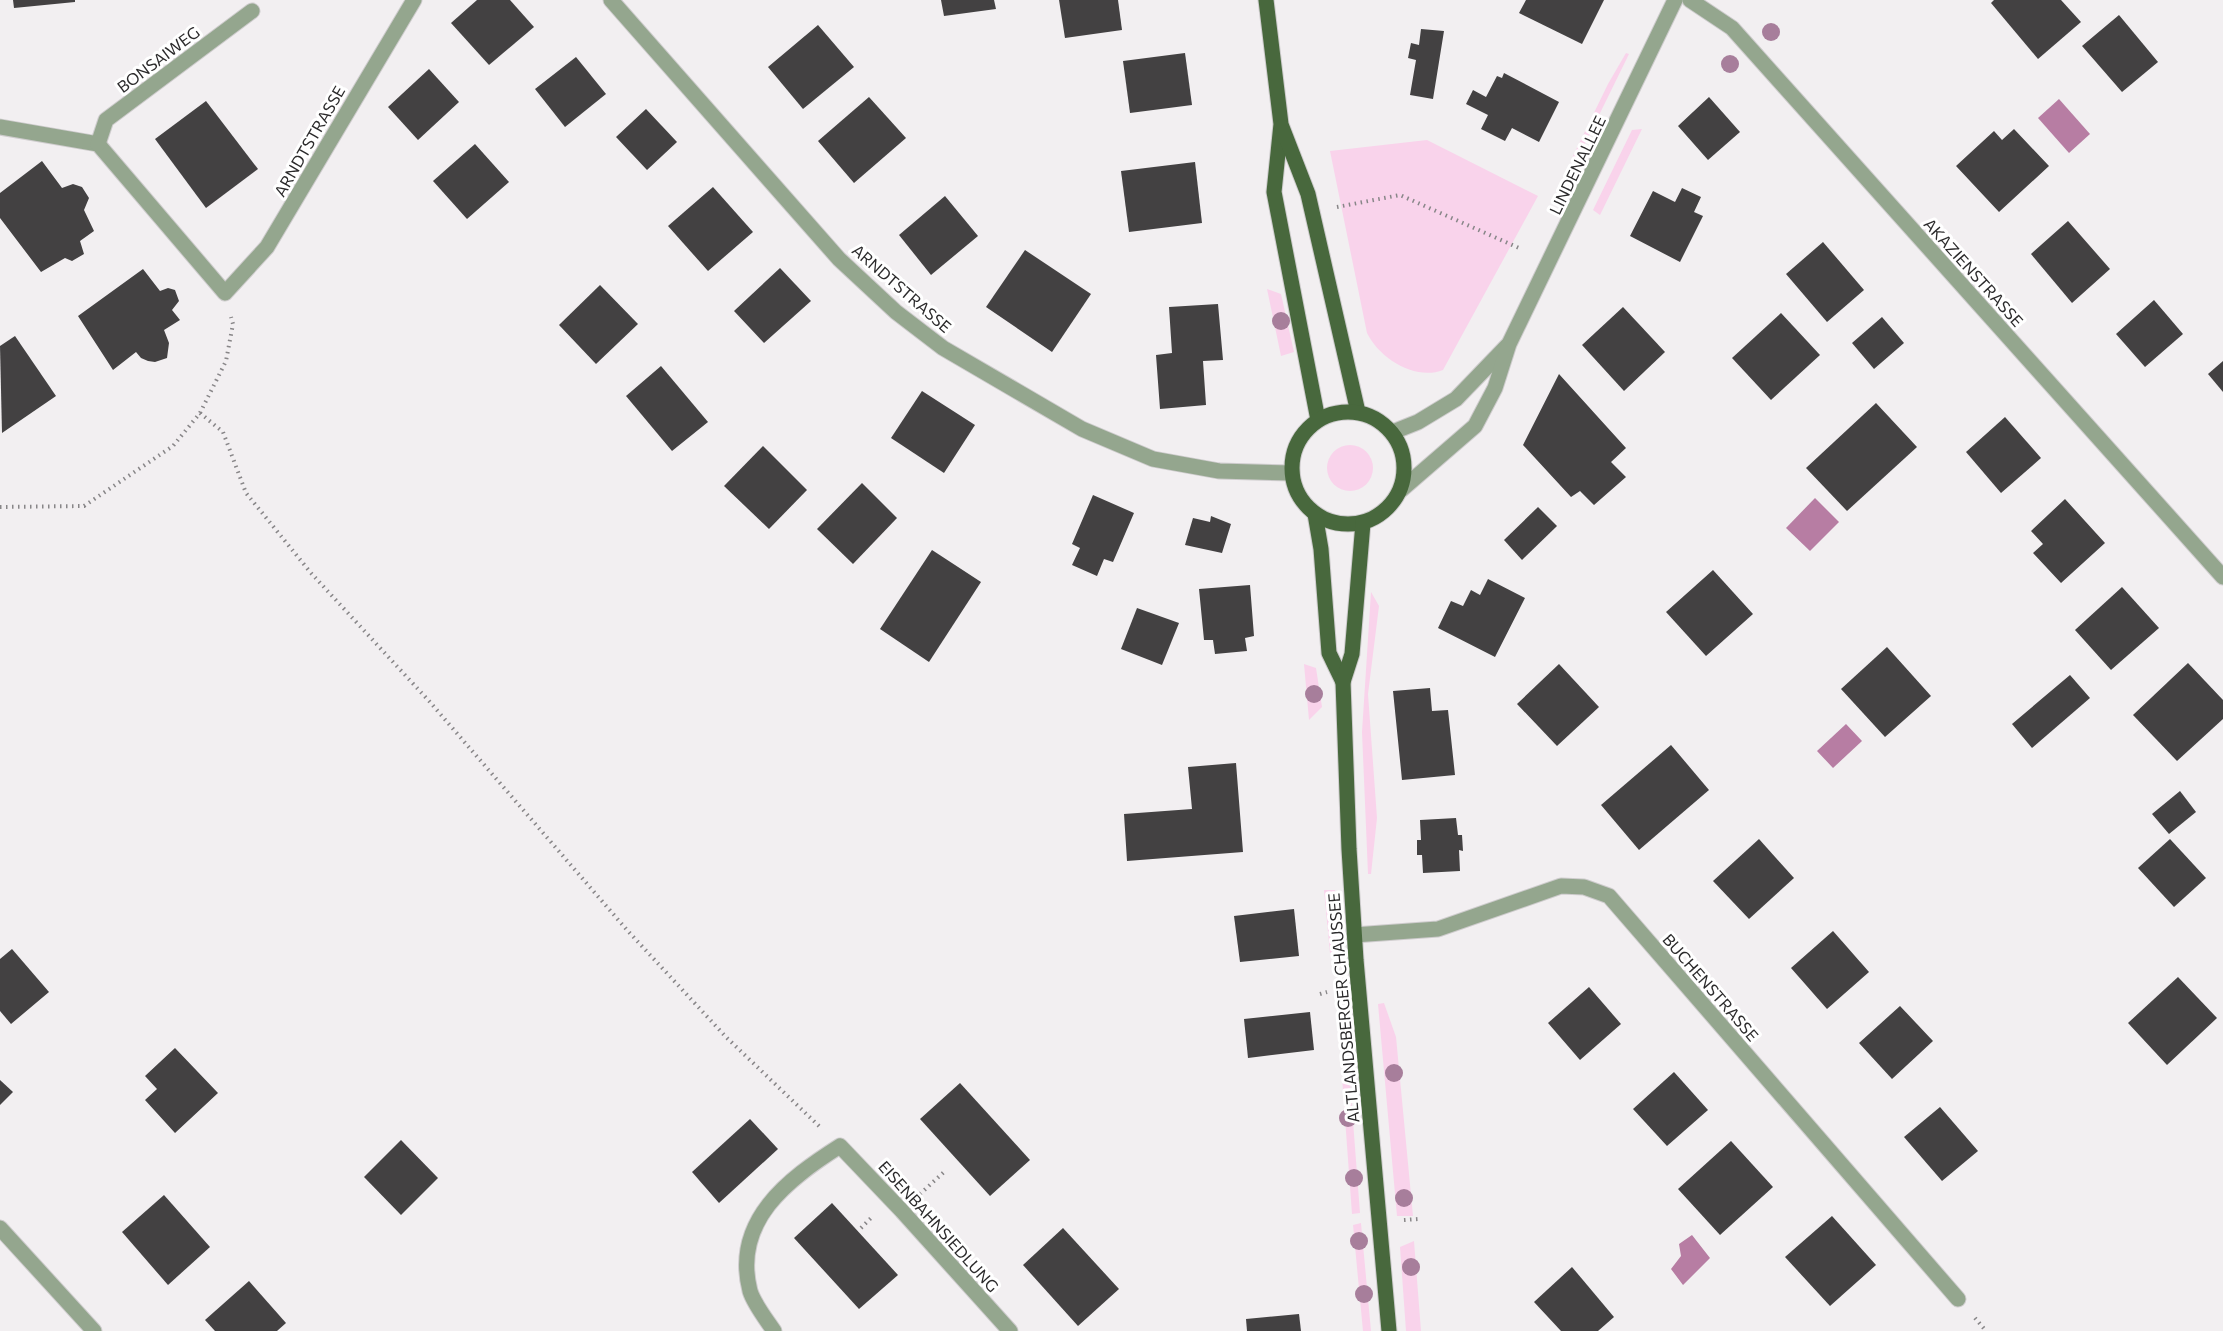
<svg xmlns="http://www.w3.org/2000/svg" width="2223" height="1331" font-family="Commissioner,sans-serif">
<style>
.green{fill:#f9d3eb}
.water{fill:#b77da3}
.building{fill:#434142}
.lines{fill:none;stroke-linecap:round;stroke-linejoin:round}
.minor-casing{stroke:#cecccd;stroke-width:17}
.major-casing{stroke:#cecccd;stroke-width:17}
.path{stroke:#888688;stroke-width:4;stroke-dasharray:1.5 4.5;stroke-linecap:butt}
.minor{stroke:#94a68e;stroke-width:15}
.major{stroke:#48683d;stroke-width:15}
.tree{fill:#a77e9b}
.labels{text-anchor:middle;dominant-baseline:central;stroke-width:6;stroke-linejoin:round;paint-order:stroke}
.street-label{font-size:16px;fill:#2b2a2b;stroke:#fff}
</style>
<rect width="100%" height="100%" fill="#f2eff1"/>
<g class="green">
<polygon points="1626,53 1629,54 1578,158 1572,158 1608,84"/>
<polygon points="1642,129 1600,215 1593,210 1632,130"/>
<path d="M1427 140 1538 196 1443 370C1415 381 1379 358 1367 333L1330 151Z"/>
<polygon points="1267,289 1281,294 1294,352 1281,356"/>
<circle cx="1350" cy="468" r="23"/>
<polygon points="1371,592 1379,606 1368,694 1377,818 1371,874 1368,874 1362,732"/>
<polygon points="1304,664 1316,668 1322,707 1309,720"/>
<polygon points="1324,890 1335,890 1338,947 1330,953"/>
<polygon points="1384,1003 1396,1037 1413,1216 1397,1216 1378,1004"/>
<polygon points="1342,1077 1350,1082 1360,1213 1352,1214"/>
<polygon points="1361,1223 1371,1331 1363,1331 1353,1225"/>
<polygon points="1414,1241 1421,1331 1406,1331 1400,1247"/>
</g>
<g class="water">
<polygon points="2059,99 2090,134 2069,153 2038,118"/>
<polygon points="1815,498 1839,522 1810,551 1786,528"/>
<polygon points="1846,724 1862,741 1833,768 1817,751"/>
<polygon points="1692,1235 1710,1258 1683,1285 1671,1269 1681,1256 1679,1244"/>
</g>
<g class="building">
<polygon points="13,0 75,0 75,2 14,8"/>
<polygon points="477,0 510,0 534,27 489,65 451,23"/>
<polygon points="941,0 994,0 996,9 944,16"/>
<polygon points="1059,0 1118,0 1122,30 1065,38"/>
<polygon points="1526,0 1604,0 1582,44 1519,13"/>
<polygon points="1994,0 2061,0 2081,22 2038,59 1991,3"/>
<polygon points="2119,15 2158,62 2122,92 2082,46"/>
<polygon points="818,25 854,67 803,109 768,67"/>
<polygon points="1421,29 1444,31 1433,99 1410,95 1416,60 1408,58 1411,43 1419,45"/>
<polygon points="1185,53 1192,105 1130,113 1123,61"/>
<polygon points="576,57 606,94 565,127 535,89"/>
<polygon points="429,69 459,102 418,140 388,107"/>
<polygon points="1504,73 1559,102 1539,142 1512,128 1505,141 1481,129 1488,115 1466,104 1473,90 1486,97 1497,76 1502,78"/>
<polygon points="869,97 906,138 854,183 818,141"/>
<polygon points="1709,97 1740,132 1708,160 1678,126"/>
<polygon points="206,101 258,169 206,208 155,139"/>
<polygon points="646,109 677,142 647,170 616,137"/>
<polygon points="2014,129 2049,166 1999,212 1956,166 1994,131 2002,140"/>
<polygon points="475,144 509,182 467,219 433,181"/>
<polygon points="42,161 62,188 73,184 82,187 89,198 84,210 94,231 80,241 84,254 72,261 65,258 41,272 0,218 0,193"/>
<polygon points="1195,162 1202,223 1129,232 1121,171"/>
<polygon points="713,187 753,232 708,271 668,226"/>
<polygon points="1682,188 1701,197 1694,212 1703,216 1680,262 1630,236 1653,191 1675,202"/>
<polygon points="945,196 978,236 931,275 899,235"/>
<polygon points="2068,221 2110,269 2072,303 2031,254"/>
<polygon points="1823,242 1864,290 1827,322 1786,274"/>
<polygon points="1025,250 1091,294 1052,352 986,307"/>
<polygon points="780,268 811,301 764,343 734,311"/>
<polygon points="143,269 160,291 168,288 175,290 179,301 172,310 180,320 164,330 169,343 167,358 155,362 148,361 141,358 136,352 113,370 78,316"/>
<polygon points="600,285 638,324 596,364 559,325"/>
<polygon points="2154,300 2183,334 2145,367 2116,334"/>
<polygon points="1218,304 1223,360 1203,361 1206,405 1160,409 1156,355 1172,353 1169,307"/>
<polygon points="1623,307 1665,352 1624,391 1582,345"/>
<polygon points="1781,313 1820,355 1771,400 1732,358"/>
<polygon points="1882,317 1904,343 1874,369 1852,343"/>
<polygon points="15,336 56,396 2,433 0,346"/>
<polygon points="2223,361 2223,392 2208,374"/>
<polygon points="661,366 708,422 672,451 626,396"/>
<polygon points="1559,374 1626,448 1611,462 1626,477 1594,505 1580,491 1571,497 1523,445"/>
<polygon points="922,391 975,425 944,473 891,438"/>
<polygon points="1876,403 1917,447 1847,511 1806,468"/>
<polygon points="2005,417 2041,458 2001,493 1966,452"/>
<polygon points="763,446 807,490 769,529 724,486"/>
<polygon points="862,483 897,518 853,564 817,529"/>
<polygon points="1093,495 1134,513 1113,562 1104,559 1097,576 1072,565 1080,548 1072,544"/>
<polygon points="2065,499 2105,543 2061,583 2033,553 2043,544 2031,531"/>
<polygon points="1538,507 1557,526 1522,560 1504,540"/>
<polygon points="1211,516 1231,524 1222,553 1185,545 1193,518 1210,522"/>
<polygon points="932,550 981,582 929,662 880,629"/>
<polygon points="1713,570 1753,614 1706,656 1666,612"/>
<polygon points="1488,579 1525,598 1495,657 1438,628 1451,601 1463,606 1471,590 1480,595"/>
<polygon points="1250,585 1254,636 1245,638 1247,651 1215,654 1213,640 1204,640 1199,589"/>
<polygon points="2122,587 2159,628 2111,670 2075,630"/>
<polygon points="1137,608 1179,623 1162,665 1121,649"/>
<polygon points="1887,647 1931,696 1885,737 1841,689"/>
<polygon points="2188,663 2223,700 2223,719 2177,761 2133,715"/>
<polygon points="1559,664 1599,707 1557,746 1517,704"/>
<polygon points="2070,675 2090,698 2032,748 2012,724"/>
<polygon points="1430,688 1432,711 1448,710 1455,775 1402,780 1393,691"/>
<polygon points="1671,745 1709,790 1639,850 1601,805"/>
<polygon points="1236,763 1243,852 1127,861 1124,814 1192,809 1188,767"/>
<polygon points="2180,791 2196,812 2169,834 2152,814"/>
<polygon points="1456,818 1458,835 1462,835 1463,851 1459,850 1460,871 1423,873 1422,855 1417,855 1417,840 1421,840 1420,820"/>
<polygon points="1759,839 1794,878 1749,919 1713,881"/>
<polygon points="2170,839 2206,878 2174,907 2138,868"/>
<polygon points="1294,909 1299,956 1240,962 1234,916"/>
<polygon points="1833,931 1869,972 1827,1009 1791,968"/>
<polygon points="12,949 49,992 11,1024 0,1011 0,959"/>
<polygon points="2178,977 2217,1018 2167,1065 2128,1023"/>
<polygon points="1589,987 1621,1024 1580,1060 1548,1023"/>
<polygon points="1900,1006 1933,1041 1892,1079 1859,1043"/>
<polygon points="1310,1012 1314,1050 1248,1058 1244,1019"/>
<polygon points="175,1048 218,1093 175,1133 145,1100 157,1089 145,1076"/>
<polygon points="1674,1072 1708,1110 1667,1146 1633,1109"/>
<polygon points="0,1080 13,1092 0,1105"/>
<polygon points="960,1083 1030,1160 990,1196 920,1119"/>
<polygon points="1940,1107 1978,1151 1942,1181 1904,1137"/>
<polygon points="750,1119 778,1149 719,1203 692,1172"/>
<polygon points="401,1140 438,1178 401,1215 364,1177"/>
<polygon points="1731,1141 1773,1187 1720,1235 1678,1189"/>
<polygon points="164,1195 210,1247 168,1285 122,1232"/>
<polygon points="832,1203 898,1275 859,1309 794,1238"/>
<polygon points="1832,1216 1876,1265 1830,1306 1785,1257"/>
<polygon points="1063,1228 1119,1289 1078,1326 1023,1265"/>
<polygon points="1572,1267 1614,1317 1598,1331 1561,1331 1534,1302"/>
<polygon points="249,1281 286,1323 277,1331 215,1331 205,1320"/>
<polygon points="1299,1314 1301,1331 1247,1331 1246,1319"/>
</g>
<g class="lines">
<g class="minor-casing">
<g id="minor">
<polyline points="611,0 839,259 896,312 943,348 1082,429 1153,459 1219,471 1292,473"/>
<polyline points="1690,0 1732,28 2223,577"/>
<polyline points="0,127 98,144 225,293 267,247 414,0"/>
<polyline points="98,144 106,120 252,11"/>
<polyline points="1393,432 1418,422 1456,399 1507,346"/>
<polyline points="1401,490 1475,426 1495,388 1509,344 1675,0"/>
<polyline points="1354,935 1438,929 1561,886 1584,887 1609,896 1958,1299"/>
<polyline points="0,1228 94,1331"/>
<path d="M774 1331C766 1319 754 1304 750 1291 732 1221 788 1179 840 1146L902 1211 1010 1331"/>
</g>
</g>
<g class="major-casing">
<g id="major">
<polyline points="1266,0 1281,124 1274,192 1318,420"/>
<polyline points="1282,127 1308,194 1358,412"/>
<circle cx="1348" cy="468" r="56"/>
<polyline points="1315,514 1321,549 1329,653 1343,682"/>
<polyline points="1363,523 1352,654 1343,682 1349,849 1356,960 1389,1331"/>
</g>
</g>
<g class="path">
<polyline points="1337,207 1400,195 1519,248"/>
<polyline points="200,413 223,432 246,493 311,573 429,701 627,930 726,1037 820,1127"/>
<polyline points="0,507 84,506 173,446 200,413 226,361 233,324 231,317"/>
<polyline points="1320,994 1327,992"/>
<polyline points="920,1194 944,1172"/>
<polyline points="1404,1220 1418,1219"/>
<polyline points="861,1228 871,1218"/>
<polyline points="1975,1318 1986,1331"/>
</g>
<use href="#minor" class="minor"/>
<use href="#major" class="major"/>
</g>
<g class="tree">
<circle cx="1771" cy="32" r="9"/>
<circle cx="1730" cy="64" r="9"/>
<circle cx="1281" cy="321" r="9"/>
<circle cx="1314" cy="694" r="9"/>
<circle cx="1394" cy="1073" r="9"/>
<circle cx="1348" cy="1118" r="9"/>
<circle cx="1354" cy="1178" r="9"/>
<circle cx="1404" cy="1198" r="9"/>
<circle cx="1359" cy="1241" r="9"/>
<circle cx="1411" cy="1267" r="9"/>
<circle cx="1364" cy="1294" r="9"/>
</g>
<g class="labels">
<g class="street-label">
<text transform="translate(158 59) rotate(-37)">BONSAIWEG</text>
<text transform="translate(309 141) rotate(-60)">ARNDTSTRASSE</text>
<text transform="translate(1577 165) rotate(-64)">LINDENALLEE</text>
<text transform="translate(1974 272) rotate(48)">AKAZIENSTRASSE</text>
<text transform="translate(902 288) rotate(41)">ARNDTSTRASSE</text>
<text transform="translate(1711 987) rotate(49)">BUCHENSTRASSE</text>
<text transform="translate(1343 1008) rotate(-95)">ALTLANDSBERGER CHAUSSEE</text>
<text transform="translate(939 1226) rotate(48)">EISENBAHNSIEDLUNG</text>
</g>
</g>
</svg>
